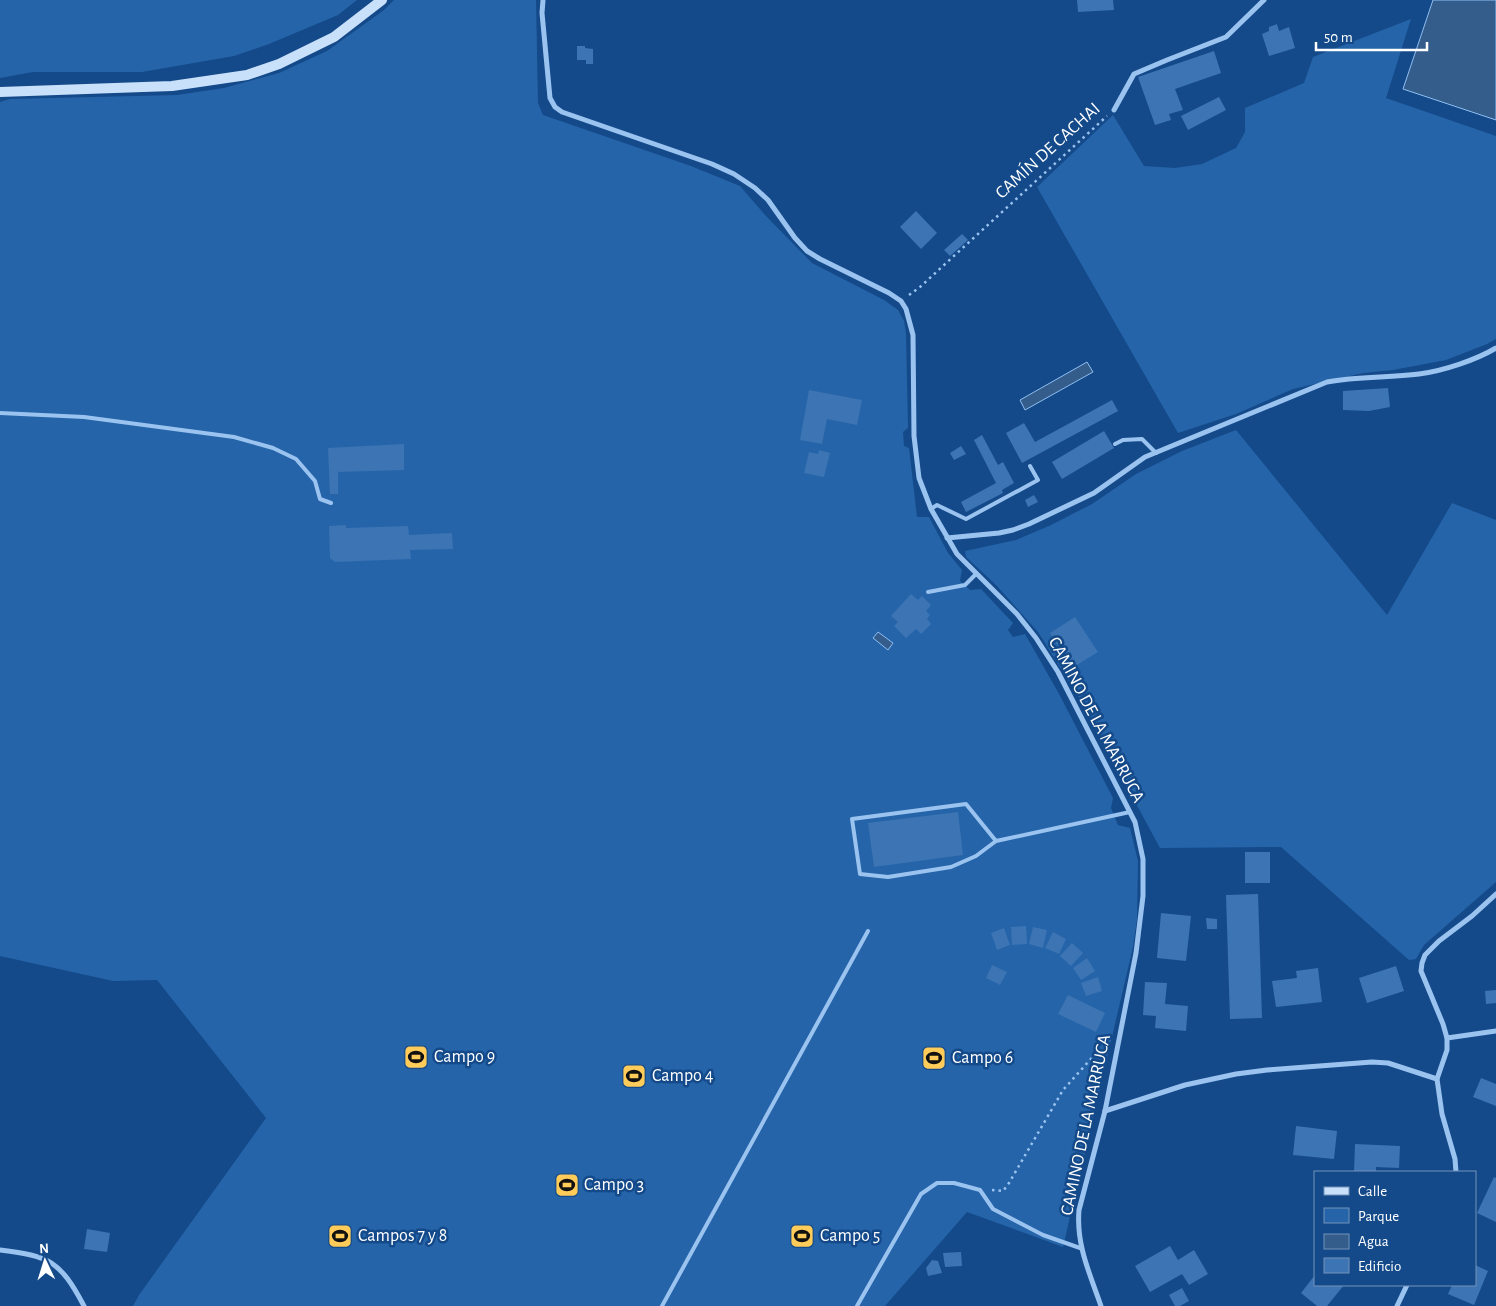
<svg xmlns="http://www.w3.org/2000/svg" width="1496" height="1306" font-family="'Alegreya Sans',sans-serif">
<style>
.green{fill:#2564a9}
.water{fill:#345d8c;stroke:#8dbff3}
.building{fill:#3c74b4}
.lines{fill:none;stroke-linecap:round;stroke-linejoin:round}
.path{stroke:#9bc3f0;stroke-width:2.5;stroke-dasharray:2.5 4;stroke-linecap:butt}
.lane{stroke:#9bc3f0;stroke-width:4}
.street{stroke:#9bc3f0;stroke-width:5}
.secondary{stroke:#c9e0fb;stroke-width:10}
.labels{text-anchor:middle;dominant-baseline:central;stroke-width:5;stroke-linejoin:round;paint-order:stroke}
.street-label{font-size:18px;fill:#fff;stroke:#144a8a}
.poi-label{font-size:18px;fill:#fff;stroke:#144a8a;text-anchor:start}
</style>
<rect width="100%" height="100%" fill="#144a8a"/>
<g class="green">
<polygon points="0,0 357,0 338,15 269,44 234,56 142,72 33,72 0,78"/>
<polygon points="394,0 536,0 538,103 543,115 691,166 740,186 766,216 812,263 884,300 898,310 904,321 906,333 908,428 903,432 904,446 909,448 917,517 929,517 948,553 962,570 960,581 970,590 981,589 1013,623 1008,630 1013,637 1025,634 1058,692 1113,798 1111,808 1118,825 1130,828 1138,861 1137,919 1133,947 1063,1247 967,1212 885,1306 133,1306 139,1295 266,1118 157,980 113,981 0,956 0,102 10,99 177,95 224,88 279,73 327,51 384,10"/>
<polygon points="1411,19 1386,98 1496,136 1496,339 1487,344 1446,360 1393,370 1363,373 1293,389 1236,414 1178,433 1037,187 1113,115 1144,166 1175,168 1202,164 1236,148 1245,132 1245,108 1304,83 1313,57"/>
<polygon points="1236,430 1387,615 1452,503 1496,520 1496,882 1424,945 1416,959 1409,960 1281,847 1160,848 1078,696 1038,632 996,585 966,557 965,551 1016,540 1051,525 1092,504 1136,474 1182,451"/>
</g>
<g class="water">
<polygon points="1433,0 1496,0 1496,120 1403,89"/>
<polygon points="1087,362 1093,372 1025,410 1020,400"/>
<polygon points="878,632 893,643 888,650 873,638"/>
</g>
<g class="building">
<polygon points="1077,0 1113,0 1114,10 1078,12"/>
<polygon points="1277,24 1279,31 1289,27 1295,48 1269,56 1262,34 1269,31 1269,27"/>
<polygon points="577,46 585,46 585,48 593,49 593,64 586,64 586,60 577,60"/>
<polygon points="1214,51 1221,73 1175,89 1183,110 1169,114 1171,120 1155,125 1138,77"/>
<polygon points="1219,97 1226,110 1188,130 1181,116"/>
<polygon points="916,211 937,233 921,249 900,227"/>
<polygon points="962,234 968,240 950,256 944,250"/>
<polygon points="1388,388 1390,407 1369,411 1343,410 1343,391"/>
<polygon points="809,390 862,400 857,425 827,419 822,444 800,440"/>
<polygon points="1112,400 1118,411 1022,463 1006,433 1024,423 1035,442"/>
<polygon points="1104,431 1114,448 1062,479 1052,462"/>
<polygon points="982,435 998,465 1003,462 1014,483 1002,490 1003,493 966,512 961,502 996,483 974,440"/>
<polygon points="404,444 404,470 338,472 338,494 330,494 328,448"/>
<polygon points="961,446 966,454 954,460 950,453"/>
<polygon points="819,450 830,453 824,477 804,473 809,452 818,454"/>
<polygon points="1034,495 1038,502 1028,507 1025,500"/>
<polygon points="346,525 346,528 408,526 409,535 452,533 453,549 410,550 411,559 335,562 330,558 329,526"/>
<polygon points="911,594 918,600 922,596 931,605 926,611 930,615 927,619 931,624 921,634 916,629 906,638 894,626 898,622 891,616"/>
<polygon points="1075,617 1098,652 1072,668 1050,633"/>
<polygon points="958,812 963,855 874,867 868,823"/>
<rect x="1245" y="852" width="25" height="31"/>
<polygon points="1258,894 1262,1018 1230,1019 1226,895"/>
<polygon points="1161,913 1191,916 1186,961 1157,958"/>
<polygon points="1206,918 1217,919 1217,929 1207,929"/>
<polygon points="1026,926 1027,944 1012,945 1011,927"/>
<polygon points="1033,927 1047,930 1043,948 1029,944"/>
<polygon points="1004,928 1010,945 997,950 991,933"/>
<polygon points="1053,932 1066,939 1059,954 1045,948"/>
<polygon points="1072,943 1083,953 1071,966 1060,956"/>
<polygon points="1087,958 1095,971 1081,980 1073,968"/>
<polygon points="992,965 1007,972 1000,985 986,978"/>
<polygon points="1396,966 1404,991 1367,1003 1359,978"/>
<polygon points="1318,968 1322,1002 1276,1007 1272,981 1297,978 1296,971"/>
<polygon points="1098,977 1102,991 1086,996 1081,983"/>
<polygon points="1145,982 1167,983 1165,1004 1188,1006 1186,1031 1155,1028 1156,1016 1143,1015"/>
<polygon points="1496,990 1496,1003 1486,1004 1485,991"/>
<polygon points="1068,995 1105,1013 1096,1032 1058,1014"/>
<polygon points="1481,1078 1496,1084 1496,1106 1473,1097"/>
<polygon points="1296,1126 1337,1131 1334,1159 1293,1155"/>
<polygon points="1355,1144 1400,1146 1399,1168 1376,1167 1376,1172 1354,1172"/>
<polygon points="1494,1177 1496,1178 1496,1222 1477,1213"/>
<polygon points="87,1229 110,1233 107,1252 84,1249"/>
<polygon points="1170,1246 1178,1260 1194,1250 1208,1274 1189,1285 1182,1274 1150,1292 1135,1266"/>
<polygon points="961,1252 962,1266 945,1267 943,1253"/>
<polygon points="932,1260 938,1261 942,1273 928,1276 926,1268"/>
<polygon points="1475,1265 1488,1271 1474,1305 1448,1294 1452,1285 1475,1285"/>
<polygon points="1315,1275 1315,1285 1344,1285 1327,1306 1317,1306 1301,1293"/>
<polygon points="1182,1288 1189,1301 1180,1306 1175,1306 1169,1295"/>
</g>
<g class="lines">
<g class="path">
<polyline points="909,295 920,287 1107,116"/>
<polyline points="992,1190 1003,1191 1009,1183 1063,1090 1098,1051"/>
</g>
<g class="lane">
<polyline points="0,413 84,417 234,437 273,448 296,459 315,481 320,499 331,503"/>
<polyline points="1115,444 1123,440 1142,439 1156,453"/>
<polyline points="931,509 937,505 966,519 1038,480 1030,466"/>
<polyline points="928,592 965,585 976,574"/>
<polyline points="996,841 976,856 951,867 888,877 860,874 852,819 966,804 996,841 1130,812"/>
<polyline points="662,1306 868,931"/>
<polyline points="857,1306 921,1194 937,1183 954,1183 980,1190 993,1209 1043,1235 1080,1248"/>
</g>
<g class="street">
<path d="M543 0 542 13 550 98 555 107 562 112 712 164 734 174 755 188 768 200 795 238 807 251 820 259 889 293 901 301 906 309 913 335 914 436 919 478 931 509 957 554 1017 614 1036 638 1058 672 1135 822 1143 859V896L1136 953 1105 1111 1079 1210C1076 1245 1090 1274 1101 1306"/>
<polyline points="1114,110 1134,74 1167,60 1226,37 1264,0"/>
<path d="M947 538 999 533 1013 530 1029 524 1094 493 1145 457 1327 382C1358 376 1389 378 1419 374 1443 371 1476 360 1496 348"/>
<polyline points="1447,1038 1496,1031"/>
<polyline points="1105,1111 1185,1085 1236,1074 1267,1070 1372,1062 1388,1063 1437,1079"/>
<polyline points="1456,1172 1455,1159 1442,1114 1437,1079 1447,1050 1447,1038 1443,1024 1421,971 1422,963 1425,955 1439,941 1472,916 1496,894"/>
<path d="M0 1250C50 1256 60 1261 84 1306"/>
<polyline points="1397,1306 1407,1285"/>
</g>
<polyline class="secondary" points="0,92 172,86 247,75 279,64 334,37 382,0"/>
</g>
<defs>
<g id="stadium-square" transform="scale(1.25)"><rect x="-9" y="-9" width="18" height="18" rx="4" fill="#ffcc5a" stroke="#144a8a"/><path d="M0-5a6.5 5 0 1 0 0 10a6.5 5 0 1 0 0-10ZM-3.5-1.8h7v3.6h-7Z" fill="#111"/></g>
</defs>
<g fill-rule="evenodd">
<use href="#stadium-square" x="416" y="1057"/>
<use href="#stadium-square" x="934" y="1058"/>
<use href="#stadium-square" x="634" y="1076"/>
<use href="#stadium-square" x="567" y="1185"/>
<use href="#stadium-square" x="340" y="1236"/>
<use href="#stadium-square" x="802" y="1236"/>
</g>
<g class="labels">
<g class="street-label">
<text transform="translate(1048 151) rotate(-42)">CAMÍN DE CACHAI</text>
<text transform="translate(1096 720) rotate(62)">CAMINO DE LA MARRUCA</text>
<text transform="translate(1086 1125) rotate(-78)">CAMINO DE LA MARRUCA</text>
</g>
<g class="poi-label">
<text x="434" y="1057">Campo 9</text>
<text x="952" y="1058">Campo 6</text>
<text x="652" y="1076">Campo 4</text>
<text x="584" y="1185">Campo 3</text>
<text x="358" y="1236">Campos 7 y 8</text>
<text x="820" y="1236">Campo 5</text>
</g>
</g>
<rect x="1314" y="1171" width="162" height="115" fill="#144a8a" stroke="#7292b9"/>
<rect x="1324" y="1187" width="25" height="8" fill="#c9e0fb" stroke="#7292b9"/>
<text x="1358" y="1196" font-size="15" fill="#ffffff">Calle</text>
<rect x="1324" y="1208" width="25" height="15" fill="#2564a9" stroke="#7292b9"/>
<text x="1358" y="1221" font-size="15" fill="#ffffff">Parque</text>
<rect x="1324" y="1234" width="25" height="15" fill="#345d8c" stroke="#7292b9"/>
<text x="1358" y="1246" font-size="15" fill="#ffffff">Agua</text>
<rect x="1324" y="1258" width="25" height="15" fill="#3c74b4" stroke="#7292b9"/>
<text x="1358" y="1271" font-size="15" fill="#ffffff">Edificio</text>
<g transform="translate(45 1261) rotate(356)" stroke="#144a8a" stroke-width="4" paint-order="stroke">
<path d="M0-4L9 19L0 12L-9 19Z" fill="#ffffff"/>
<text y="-8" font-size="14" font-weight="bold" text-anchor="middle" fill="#ffffff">N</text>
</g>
<path d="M1316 42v8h111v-8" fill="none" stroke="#ffffff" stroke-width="2.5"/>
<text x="1324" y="42" font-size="15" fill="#ffffff" stroke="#144a8a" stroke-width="4" paint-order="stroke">50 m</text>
</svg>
